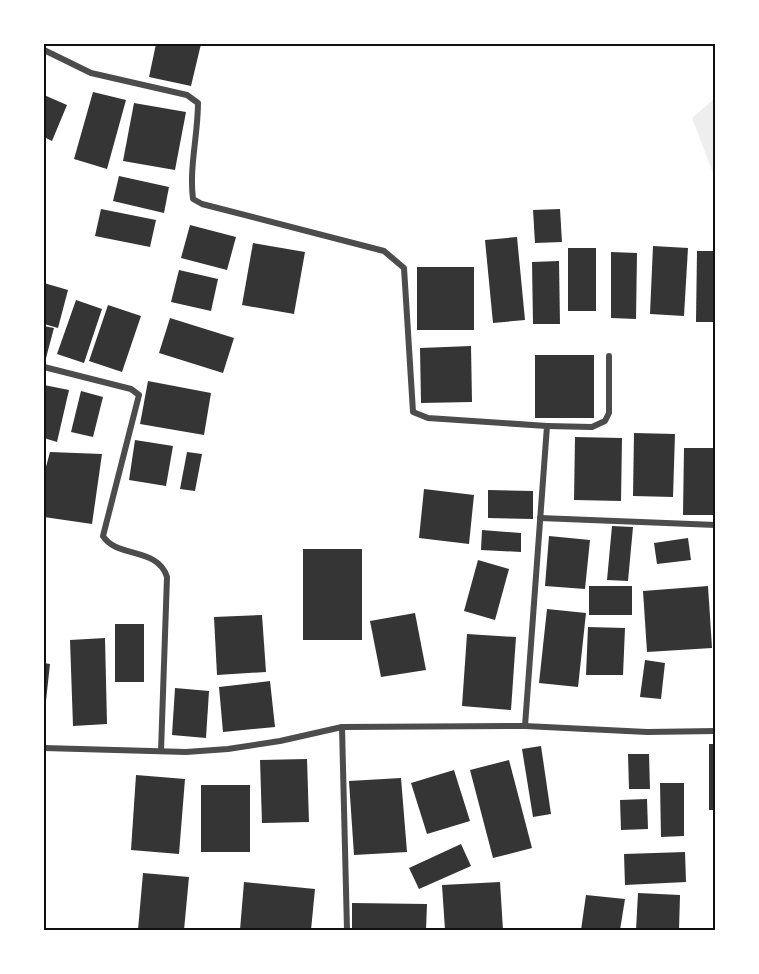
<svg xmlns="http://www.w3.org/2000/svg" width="759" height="974" font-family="'Sofia Sans Condensed',sans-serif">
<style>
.green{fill:#eee}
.building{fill:#353535}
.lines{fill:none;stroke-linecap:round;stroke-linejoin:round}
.minor{stroke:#4c4c4c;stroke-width:6}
.neatline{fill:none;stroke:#111;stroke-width:2}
</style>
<rect width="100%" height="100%" fill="#fff"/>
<polygon class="green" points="715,98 715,178 692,118"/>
<g class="building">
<polygon points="156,44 201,44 191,86 149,77"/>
<polygon points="93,92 126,100 107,169 74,159"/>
<polygon points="44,95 67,105 52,141 44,137"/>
<polygon points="134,103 186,112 175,170 123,161"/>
<polygon points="119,176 169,187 164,213 113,201"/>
<polygon points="101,209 156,220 150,247 95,236"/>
<polygon points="560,209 562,242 535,243 533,210"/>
<polygon points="190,225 236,237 227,270 181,258"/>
<polygon points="517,237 525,320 493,323 485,240"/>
<polygon points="253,243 305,252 294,314 242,305"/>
<polygon points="653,246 688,248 684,316 650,314"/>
<rect x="568" y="248" width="28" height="63"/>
<polygon points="697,251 716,251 716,322 696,322"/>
<polygon points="611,252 637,253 636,319 611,318"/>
<polygon points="559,261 560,324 533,324 532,262"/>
<rect x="417" y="267" width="57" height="63"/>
<polygon points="179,270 218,279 211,311 171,302"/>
<polygon points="44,283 68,290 58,328 44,324"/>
<polygon points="76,300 102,309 84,363 57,354"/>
<polygon points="108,305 141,316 122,372 89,361"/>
<polygon points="170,318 234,338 223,373 159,353"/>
<polygon points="44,326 54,328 46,358 44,357"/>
<polygon points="471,346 472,402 421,403 420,348"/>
<rect x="535" y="355" width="59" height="63"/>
<polygon points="148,381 211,393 204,435 140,424"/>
<polygon points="44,385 69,390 57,442 44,438"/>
<polygon points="81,391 103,397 93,437 71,432"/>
<polygon points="634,433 675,434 673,497 633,496"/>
<polygon points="575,437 622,438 621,501 574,500"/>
<polygon points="135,440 173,446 166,486 129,480"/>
<polygon points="684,448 715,448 714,515 683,515"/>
<polygon points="50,452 102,454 92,524 44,517 44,474"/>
<polygon points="187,452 202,454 195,491 180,489"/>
<polygon points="424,489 474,495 469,544 419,538"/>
<polygon points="488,490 533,491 533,519 488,518"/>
<polygon points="612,526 633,527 628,581 607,580"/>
<polygon points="482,530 521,533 521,552 481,550"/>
<polygon points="549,536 590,540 585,589 545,586"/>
<polygon points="688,538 691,560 657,564 654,543"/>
<rect x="303" y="549" width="59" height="91"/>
<polygon points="478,560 509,569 495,620 464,611"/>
<rect x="589" y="586" width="43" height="29"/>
<polygon points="708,586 712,648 647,652 643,591"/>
<polygon points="547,609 586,613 578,687 539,683"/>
<polygon points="415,613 426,670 381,677 370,621"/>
<polygon points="262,615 266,672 217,675 214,617"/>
<rect x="115" y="624" width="29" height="58"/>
<polygon points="588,627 625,628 623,675 586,675"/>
<polygon points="467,634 516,637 511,710 462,706"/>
<polygon points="105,638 107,724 73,726 70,640"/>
<polygon points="645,660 665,663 661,699 640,697"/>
<polygon points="44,663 50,664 45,710 44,710"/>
<polygon points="270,681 275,727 223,732 219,687"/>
<polygon points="175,688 209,691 206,738 172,735"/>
<rect x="709" y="744" width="7" height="66"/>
<polygon points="541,746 551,814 533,817 522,749"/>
<polygon points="628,754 649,754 650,789 629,789"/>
<polygon points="307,759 309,822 262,823 260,760"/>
<polygon points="509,760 532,848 493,858 470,770"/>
<polygon points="454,770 470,821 427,834 411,783"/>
<polygon points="136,775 185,779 179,854 131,850"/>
<polygon points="401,778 407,852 354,855 349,781"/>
<polygon points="660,783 684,783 684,836 661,837"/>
<rect x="201" y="785" width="49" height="67"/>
<polygon points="647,799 648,829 621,830 620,800"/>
<polygon points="461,844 471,866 419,889 409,868"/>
<polygon points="685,852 686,882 625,885 624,854"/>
<polygon points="143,873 189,877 184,930 138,930"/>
<polygon points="244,882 315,889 311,930 240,930"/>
<polygon points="500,882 503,930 445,930 442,885"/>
<polygon points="638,893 680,895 679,930 636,930"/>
<polygon points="586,895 625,899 620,930 581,930"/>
<polygon points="352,903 427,904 426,930 352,930"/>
</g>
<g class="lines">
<g class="minor">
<path d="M44 50 91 73 187 95 198 103C198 135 189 167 193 199L202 204 384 251 404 268 413 412 428 418 547 426 525 726"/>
<path d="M44 367 131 389 139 395 103 536C116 558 158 547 167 577L161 751"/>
<polyline points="547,426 592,427 605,421 609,413 609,356"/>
<polyline points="540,518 716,525"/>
<polyline points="342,727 347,930"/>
<polyline points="44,748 186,752 228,749 280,741 342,727 525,726 647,732 716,731"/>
</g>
</g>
<rect width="759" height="974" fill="none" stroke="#ffffff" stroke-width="90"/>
<rect x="45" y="45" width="669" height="884" class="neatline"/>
</svg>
